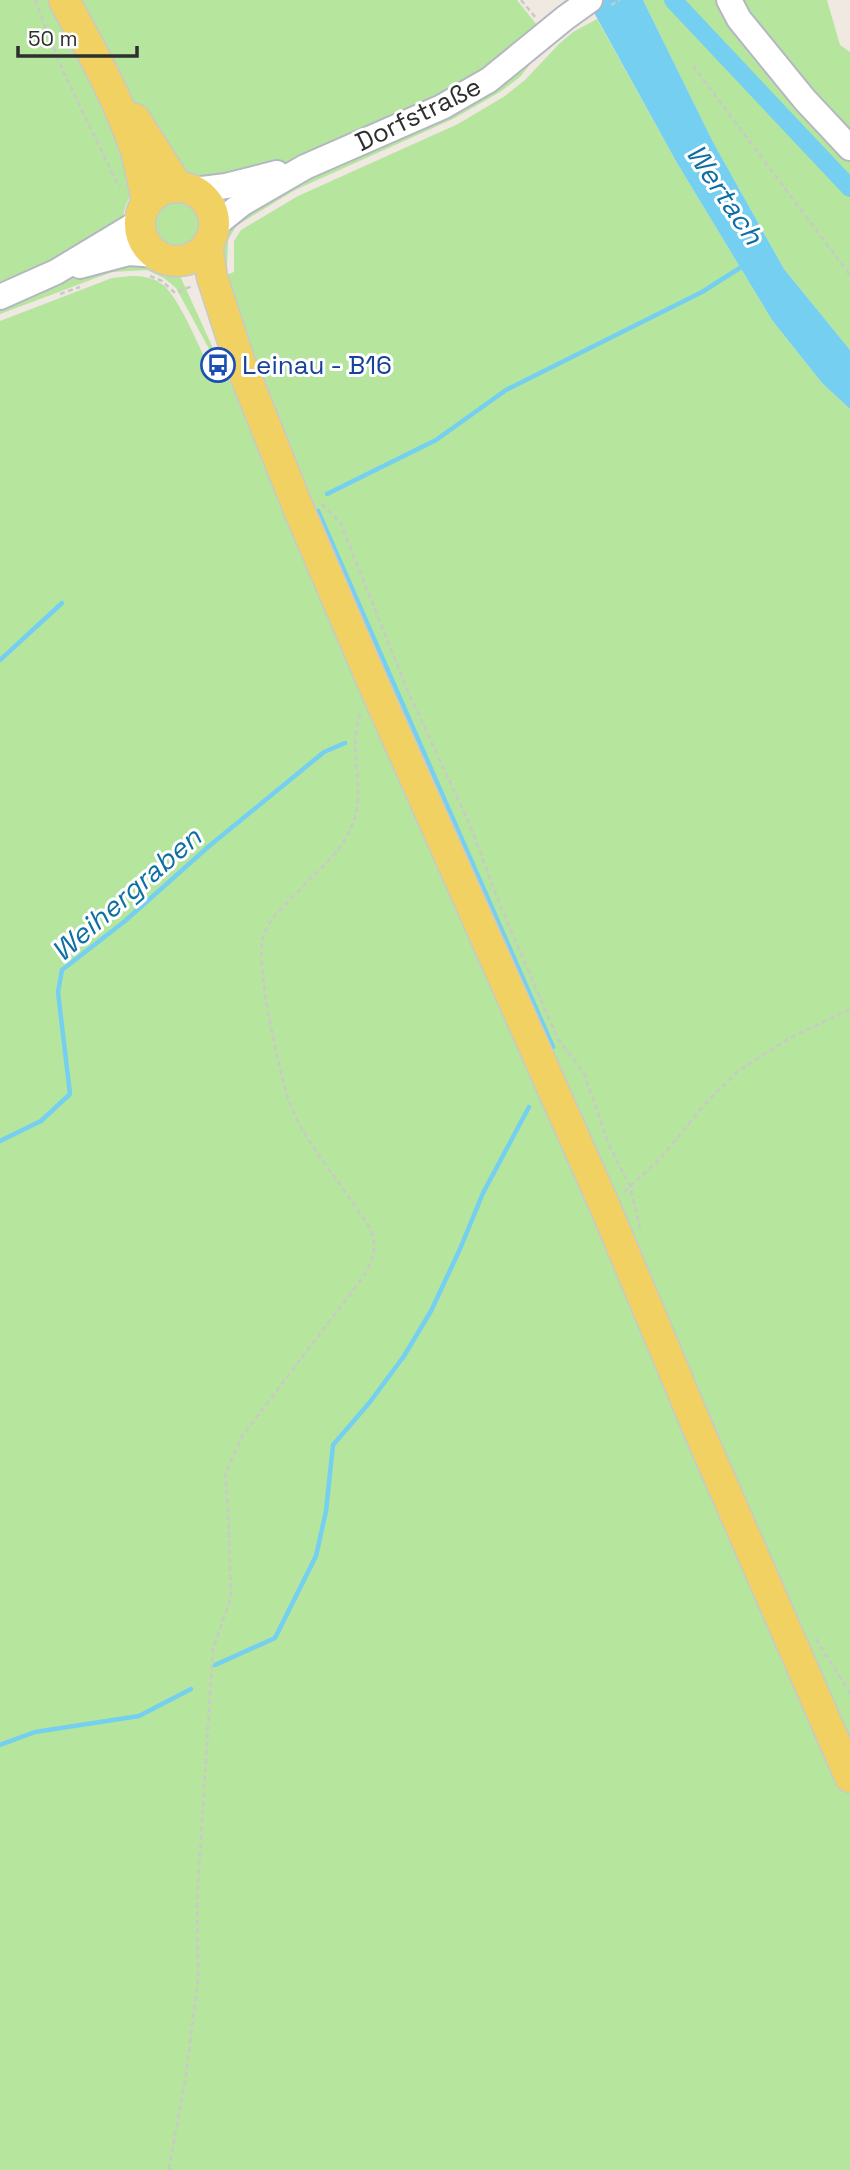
<svg xmlns="http://www.w3.org/2000/svg" width="850" height="2170" font-family="'Space Grotesk',sans-serif">
<style>
.green{fill:#b6e59e}
.water{fill:#75cff0}
.lines{fill:none;stroke-linecap:round;stroke-linejoin:round}
.stream{stroke:#75cff0;stroke-width:4.5}
.canal{stroke:#75cff0;stroke-width:18}
.minor-casing{stroke:#b4b7c1;stroke-width:28}
.major-casing{stroke:#c9c9c9;stroke-width:33}
.path{stroke:#c9c9c9;stroke-width:2.5;stroke-dasharray:5 3.5;stroke-linecap:butt}
.minor{stroke:#fff;stroke-width:24}
.major{stroke:#f2d163;stroke-width:30}
.labels{text-anchor:middle;dominant-baseline:central;stroke-width:6;stroke-linejoin:round;paint-order:stroke}
.street-label{font-size:26px;fill:#2e2e2e;stroke:#fff}
.transit-label{font-size:26px;fill:#164399;stroke:#fff;text-anchor:start}
.water-label{font-size:28px;font-style:italic;fill:#0d6fa3;stroke:#fff}
</style>
<rect width="100%" height="100%" fill="#efe9e1"/>
<g class="green">
<path d="M0 0H55L139 187C129 196 125 204 123 217L111 228 0 289Z"/>
<polygon points="75,0 517,0 540,29 483,74 304,160 269,170 194,182 184,178 164,152 107,59"/>
<polygon points="643,0 827,0 840,45 850,52 850,350 784,269 713,142"/>
<polygon points="597,19 677,163 772,320 822,383 850,409 850,1760 389,697 221,277 234,272 234,241 241,230 298,196 458,124 505,96 525,80 559,44 573,32"/>
<polygon points="535,58 520,77 500,92 453,119 295,190 236,226 228,240 227,266 218,270 218,250 229,224 249,209"/>
<circle cx="177" cy="223" r="29"/>
<polygon points="158,263 176,272 181,278 217,357 214,358 176,288 164,278 147,270 112,272 0,314 0,305 34,291 113,265"/>
<path d="M131 276C142 276 152 277 162 284 179 296 202 354 213 376H226L241 397 850 1794V2170H0V321L112 278Z"/>
</g>
<polygon class="water" points="587,0 643,0 713,142 784,269 850,350 850,409 822,383 772,320 677,163"/>
<g class="lines">
<g class="stream">
<polyline points="327,494 436,440 506,390 702,292 743,266"/>
<polyline points="318,511 553,1047"/>
<polyline points="0,660 62,603"/>
<polyline points="0,1141 41,1121 70,1094 58,992 62,970 125,921 208,847 324,752 345,743"/>
<polyline points="215,1665 275,1638 316,1556 326,1511 333,1445 370,1402 404,1356 431,1311 460,1249 483,1193 529,1107"/>
<polyline points="0,1745 35,1732 139,1716 191,1689"/>
</g>
<polyline class="canal" points="673,0 850,188"/>
<g class="minor-casing">
<g id="minor">
<polyline points="729,0 739,19 805,100 850,148"/>
<polyline points="194,190 226,186 277,173"/>
<polyline points="213,227 243,203 305,167 442,107 489,80 565,18 590,0"/>
<polyline points="80,266 129,253 157,255"/>
<polyline points="0,297 56,272 139,222"/>
</g>
</g>
<g class="major-casing">
<g id="major">
<path d="M64 0C90 48 117 96 135 148 140 165 143 183 147 201"/>
<polyline points="135,119 178,187"/>
<circle cx="177" cy="224" r="37"/>
<polyline points="207,246 212,277 238,357 299,510 379,697 606,1209 699,1431 850,1777"/>
</g>
</g>
<g class="path">
<polyline points="35,0 62,69 117,183 120,187"/>
<polyline points="521,0 536,18"/>
<polyline points="611,5 620,0"/>
<polyline points="693,66 850,275"/>
<polyline points="150,276 162,281 175,293 192,286"/>
<polyline points="60,294 80,287"/>
<polyline points="322,504 340,522 409,694 470,825 500,905 558,1039 583,1071 610,1147 630,1186 640,1228"/>
<polyline points="624,1192 660,1159 705,1104 738,1071 788,1039 850,1009"/>
<polyline points="816,1639 850,1693"/>
<path d="M169 2169 186 2074 198 1979 197 1901 213 1649 231 1597 228 1505 225 1474 243 1435 360 1281C369 1267 377 1254 373 1237 371 1226 360 1214 354 1205 328 1165 293 1129 283 1081 276 1050 254 962 264 934 271 916 287 903 300 889 320 868 343 851 353 823 367 788 346 749 361 713"/>
</g>
<use href="#minor" class="minor"/>
<use href="#major" class="major"/>
</g>
<defs>
<g id="bus-ring" transform="scale(1.75)"><circle r="9.5" fill="#fff" stroke="#1a4fb4" stroke-width="1.5"/><path d="M-5-6H5V4H4V6H2V4H-2V6H-4V4H-5ZM-3.5-4V0h7V-4ZM-3.5 1.2v1.5H-2V1.2ZM2 1.2v1.5H3.5V1.2Z" fill="#1a4fb4"/></g>
</defs>
<g fill-rule="evenodd">
<use href="#bus-ring" x="218" y="365"/>
</g>
<g class="labels">
<g class="street-label">
<text transform="translate(418 114) rotate(-26)">Dorfstraße</text>
</g>
<g class="transit-label">
<text x="242" y="365">Leinau - B16</text>
</g>
<g class="water-label">
<text transform="translate(725 194) rotate(56)">Wertach</text>
<text transform="translate(126 894) rotate(-41)">Weihergraben</text>
</g>
</g>
<path d="M18 46v10h119v-10" fill="none" stroke="#2e2e2e" stroke-width="3.5"/>
<text x="28" y="46" font-size="21" fill="#2e2e2e" stroke="#ffffff" stroke-width="5" paint-order="stroke">50 m</text>
</svg>
